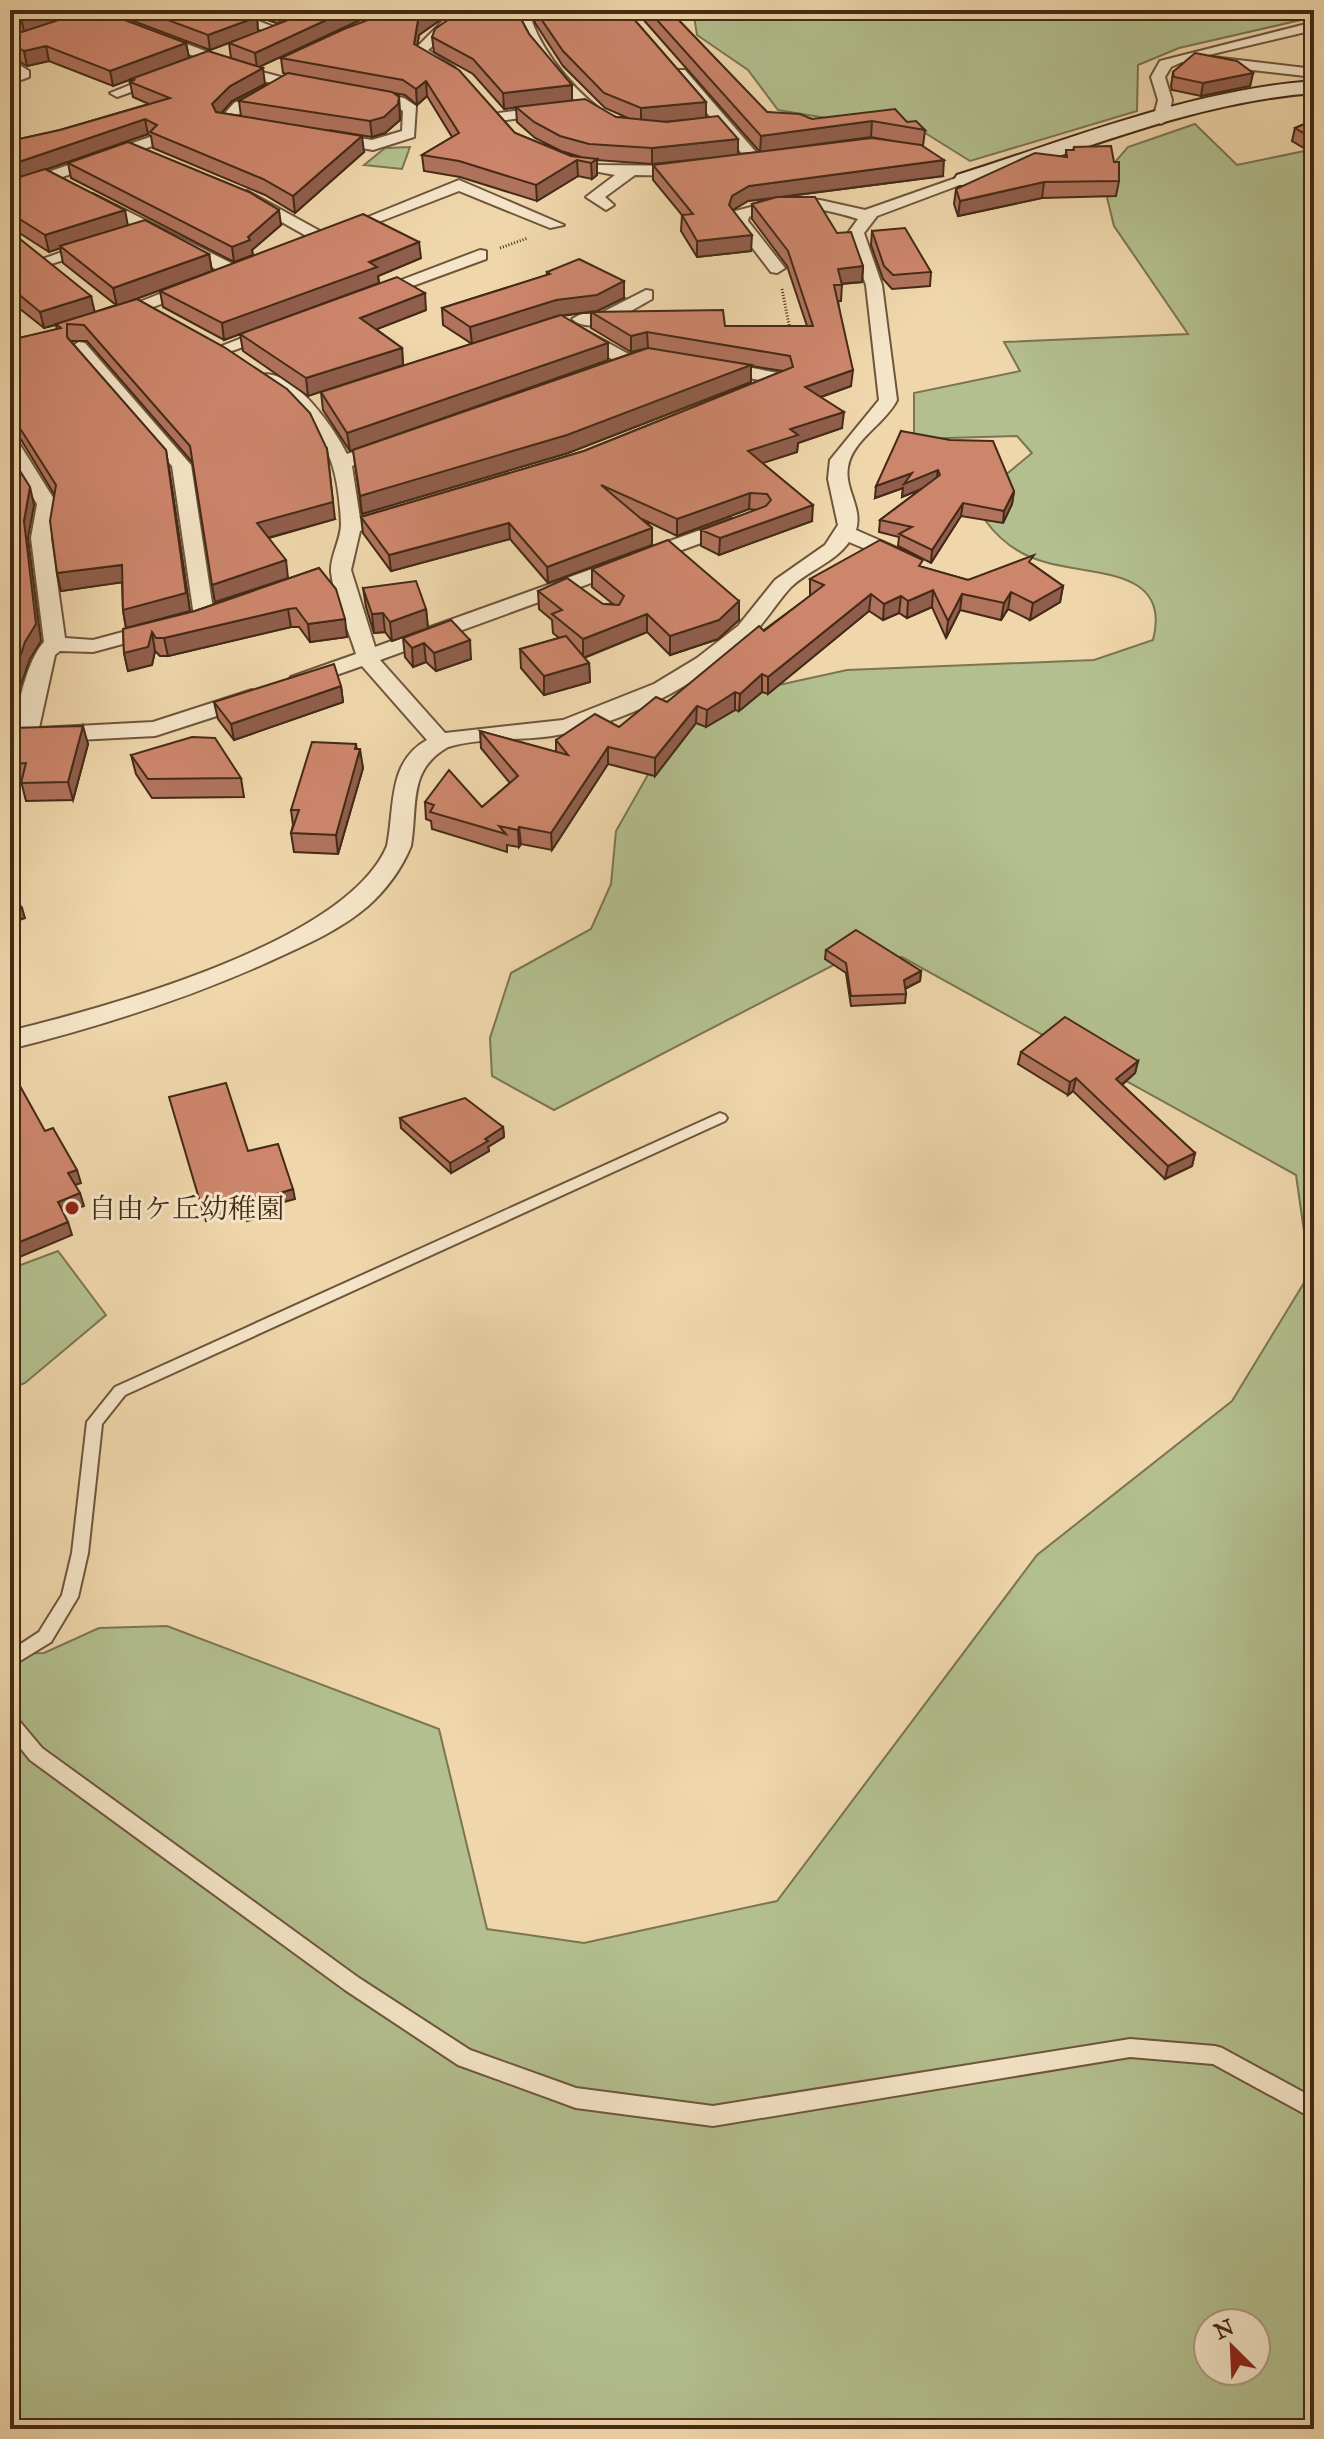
<svg xmlns="http://www.w3.org/2000/svg" width="1324" height="2439" font-family="'IM FELL Great Primer','Noto Serif JP',serif">
<style>
.green{fill:#b3bf8e;stroke:#7c7452;stroke-width:2;fill-rule:evenodd}
.lines{fill:none;stroke-linecap:round;stroke-linejoin:round}
.lane-casing{stroke:#6f553c;stroke-width:4}
.street-casing{stroke:#6f553c;stroke-width:4}
.secondary-casing{stroke:#442a17;stroke-width:4}
.path{stroke:#442a17;stroke-width:3;stroke-dasharray:1 2;stroke-linecap:butt}
.lane{fill:#f5e5c8;fill-rule:evenodd}
.street{fill:#f5e5c8;fill-rule:evenodd}
.secondary{fill:#f5e5c8;fill-rule:evenodd}
.wall{fill:#b0735d;stroke:#442a17;stroke-width:2;fill-rule:evenodd}
.shaded-wall{fill:#905e4c;stroke:#442a17;stroke-width:2}
.building{fill:#cd866c;stroke:#442a17;stroke-width:2}
.poi-dot{fill:#8f2418;stroke:#f5e5c8;stroke-width:3}
.labels{text-anchor:middle;dominant-baseline:central;stroke-width:6;stroke-linejoin:round;paint-order:stroke}
.poi-label{font-size:28px;fill:#442a17;stroke:#f5e5c8;text-anchor:start}
</style>
<rect width="100%" height="100%" fill="#efd7ab"/>
<filter id="stains"><feTurbulence type="fractalNoise" baseFrequency=".0025" numOctaves="4"/><feColorMatrix values="0 0 0 0 .2 0 0 0 0 .09 0 0 0 0 .02 0 0 0 .5 -.17"/></filter>
<radialGradient id="worn" r=".72"><stop offset=".6" stop-color="#630" stop-opacity="0"/><stop offset="1" stop-color="#630" stop-opacity=".3"/></radialGradient>
<g class="green">
<polygon points="693,10 1314,10 1314,17 1179,48 1138,65 1137,111 970,161 901,118 844,121 778,110 748,70 697,35"/>
<path d="M1195 124 1237 165 1314 149V2429H10V1654L44 1653 99 1628 167 1626 439 1729 487 1929 584 1943 777 1901 1037 1555 1232 1401 1310 1273 1296 1175 902 957H849L554 1110 492 1076 490 1038 511 973 591 929 611 884 616 831 654 764 698 714 765 688 847 670 1094 660 1153 640C1172 567 1091 576 1045 562 1019 555 1000 541 985 520L1003 477 1032 453 1017 436 914 439V393L1020 371 1004 342 1188 334 1114 226 1102 177 1128 147ZM1208 2323H1256V2371H1208Z"/>
<polygon points="410,147 402,169 364,165 385,148"/>
<polygon points="58,1251 106,1315 25,1383 10,1389 10,1269"/>
</g>
<g class="lines">
<g class="lane-casing">
<g id="lane">
<polygon points="720,1113 725,1115 727,1118 725,1121 125,1395 102,1424 88,1553 78,1597 51,1642 10,1667 10,1651 39,1632 62,1595 72,1553 87,1422 115,1387"/>
<polygon points="10,1714 16,1717 42,1748 359,1978 470,2050 576,2088 713,2106 1130,2039 1215,2046 1222,2048 1314,2098 1314,2119 1213,2064 1130,2057 713,2126 576,2108 458,2065 345,1990 30,1760 10,1735"/>
</g>
</g>
<g class="street-casing">
<g id="street">
<polygon points="75,10 95,10 262,72 319,87 312,91 253,79"/>
<polygon points="210,10 230,10 287,32 275,35"/>
<path d="M454 10H468L459 24 428 50 455 68V74C438 76 423 63 414 50Z"/>
<path d="M533 10H555L531 19C545 58 580 98 615 120V126C583 132 526 44 516 17Z"/>
<polygon points="1314,22 1314,30 1204,56 1314,69 1314,77 1182,62 1171,67 1165,77 1172,100 1169,119 1161,124 1153,119 1158,100 1151,77 1160,61"/>
<polygon points="10,59 29,71 29,77 10,84 10,75 14,73 10,70"/>
<polygon points="675,70 685,70 761,158 761,164 751,164 675,76"/>
<polygon points="165,71 172,75 170,78 117,97 110,93"/>
<polygon points="268,85 280,88 244,109 235,119 256,124 256,130 220,125 217,122 234,103"/>
<polygon points="361,91 404,98 416,106 414,137 373,150 323,141 320,138 328,133 372,140 402,131 403,111 395,105 356,98 356,92"/>
<polygon points="554,106 561,110 559,113 499,121 492,117 499,113"/>
<polygon points="153,136 161,141 158,144 10,195 10,185"/>
<polygon points="561,156 598,165 690,166 698,171 690,176 635,175 605,197 614,205 606,210 586,197 615,175 556,164 553,161"/>
<path d="M959 177 973 180 877 216 864 233 882 285 897 400C885 424 852 440 848 467 844 489 863 508 856 530L913 555 916 559 913 563H899L849 542C834 563 809 570 791 587 777 602 767 620 752 635 699 685 624 724 552 736 517 741 482 737 448 747 407 770 418 806 411 846 402 868 386 890 368 906 339 931 301 947 266 963 183 1000 98 1027 10 1049V1031C107 1007 346 943 387 846 395 808 387 762 427 740L362 666 299 688 288 682 291 677 356 654C348 628 334 599 331 572 330 556 341 540 341 524 338 450 320 424 261 383V375C292 367 336 430 347 454L391 439 400 445 352 466 360 518 398 507 408 513 405 517 360 531 351 570 375 647 731 519H745L748 523 745 527 380 660 445 733 563 720 654 684 697 658 738 626 775 580 825 545 838 525 828 479 830 460 879 400 866 285 848 233 858 219C823 208 784 201 749 217L748 221 785 268 777 273 771 272 732 221 735 211 787 198 820 200 865 210Z"/>
<polygon points="459,180 564,225 550,228 459,191 345,235 331,232"/>
<polygon points="247,191 329,236 331,239 323,244 317,242 241,199 239,196"/>
<polygon points="93,194 237,266 239,270 231,275 225,274 87,202 87,196"/>
<polygon points="98,239 104,241 104,247 45,266 37,261"/>
<polygon points="480,250 486,251 486,259 377,299 371,300 362,295"/>
<polygon points="195,280 203,285 201,289 116,321 110,322 101,317"/>
<path d="M646 290 652 291V299C631 310 594 338 572 319L581 314H599Z"/>
<polygon points="275,325 284,330 281,334 223,354 214,349"/>
<polygon points="577,326 634,357 637,361 634,365 622,365 571,335 571,327"/>
<polygon points="79,342 85,343 191,465 214,616 211,620 204,622 194,616 172,466 73,351 70,347"/>
<polygon points="716,361 783,374 792,379 763,393 754,388 764,381 710,370 710,362"/>
<path d="M10 438 17 440 57 504 51 538 65 638 93 640 160 622 171 628 167 632 93 652 60 651 55 655 39 728 153 722 252 690 263 697 260 702 155 736 39 742 21 737C10 720 29 656 44 642L31 538 37 504 10 459Z"/>
</g>
</g>
<g class="secondary-casing">
<path id="secondary" d="M1314 81V93C1196 102 1085 149 973 185H957L954 180 957 175C1074 138 1191 90 1314 81Z"/>
</g>
<g class="path">
<polyline points="500,248 528,238"/>
<polyline points="782,289 790,330"/>
</g>
<use href="#lane" class="lane"/>
<use href="#street" class="street"/>
<use href="#secondary" class="secondary"/>
</g>
<g class="wall">
<path d="M10 10H76L77 14 186 43 189 58H231L229 43 238 39 210 50 104 10H238L257 17 258 32 279 24 239 10H451L450 13 419 35 417 46 515 133 571 156 581 157 561 151 535 138 517 122 516 107 504 109 473 74 434 52 432 37 518 13 529 34 572 100 616 117 628 118 605 108 563 66 535 23 534 10H626L706 102V117L738 139V154L760 152 642 18V10H669L767 112 812 119 907 122 925 130 923 146 943 176 782 197 837 233 863 266 862 282 842 284 841 301H838L851 386 821 397 842 428 798 443 797 452 762 463 812 521 719 555 701 546V530L757 510 749 509 677 536 642 519 652 528V545L548 583 510 539 391 571 363 533 361 517 584 451 783 371 751 366V382L568 453 362 514 353 450 647 348 631 352 591 328V312L725 326H807L787 266 752 219V204L773 198 748 201 733 210 751 251 697 257 681 231 682 215 653 180V165L718 157 652 164 597 160V175L592 179 578 176 537 201 460 177 424 171 422 155 452 137 427 96 417 105 405 95 394 93 399 97 400 120 385 133 372 137 329 130 364 152 295 213 265 195 153 148 151 136 148 134 46 169 128 226 209 254 212 271 122 304 335 519 269 538 288 578 215 602 193 463 87 341H71L169 467 190 611 126 628 123 610 122 582 61 591 57 573 54 494 20 438 10 436V340L57 330 56 325 44 328 10 301V231L95 312 116 305 63 263 60 248 49 252 10 227V141L60 130 149 104 133 97 130 82 132 81 131 79 113 86 49 61 27 66 10 56ZM383 14 281 58 283 73 287 74 239 101 241 116 221 113 232 101 265 84 258 67 360 20ZM871 137 892 141 779 149Z"/>
<polygon points="1173,72 1253,73 1250,86 1201,96 1172,90 1171,86"/>
<polygon points="1314,120 1314,154 1292,141 1295,128"/>
<polygon points="1074,147 1114,162 1119,181 1116,196 1042,198 958,216 954,204 956,189 1066,156 1066,150 1073,150"/>
<polygon points="68,163 281,225 252,250 253,255 234,262 71,178"/>
<polygon points="872,231 931,272 930,286 892,289 883,279 871,245"/>
<polygon points="421,258 378,276 379,283 292,315 426,310 376,329 402,348 403,365 308,396 243,351 240,334 224,340 163,307 160,291"/>
<polygon points="547,272 624,298 597,311 562,316 608,343 608,360 350,451 323,410 321,392 472,344 443,325 442,308 547,275"/>
<polygon points="901,431 1014,491 1012,504 1003,523 961,516 931,563 898,546 899,537 879,532 880,520 921,489 902,497 903,488 875,498"/>
<polygon points="1032,564 1063,586 1060,602 1030,620 1008,609 1001,620 960,610 946,638 932,607 907,618 899,613 883,620 869,611 768,694 762,692 739,711 735,710 706,727 696,723 655,776 608,764 552,850 521,844 519,847 507,845 507,852 432,829 431,821 426,819 425,802 482,807 510,783 481,748 480,731 556,752 556,740 619,727 667,702 810,596 810,579 922,567 968,580"/>
<polygon points="319,568 347,637 310,642 299,627 291,627 168,656 160,656 155,651 152,665 128,671 124,653 123,629 195,611"/>
<polygon points="592,569 739,620 718,639 670,655 647,632 584,658 589,663 590,682 544,695 521,668 520,649 559,638 553,633 552,620 539,609 538,591 603,604 613,604 592,587"/>
<polygon points="363,588 426,609 428,628 392,641 385,632 374,633 366,607"/>
<polygon points="451,620 471,659 436,671 426,662 413,667 405,657 403,638"/>
<polygon points="341,686 343,702 234,740 218,719 214,702"/>
<polygon points="10,728 88,744 73,800 26,801 21,781 10,782"/>
<polygon points="356,749 363,768 338,854 294,852 291,833 293,825 291,810"/>
<polygon points="131,755 241,778 244,797 152,798 136,774"/>
<polygon points="826,950 921,971 920,981 905,989 906,994 905,1003 851,1006 846,973 825,959"/>
<polygon points="1021,1052 1138,1061 1135,1073 1122,1085 1195,1153 1192,1166 1165,1179 1073,1091 1068,1095 1018,1064"/>
<polygon points="400,1118 503,1127 504,1137 488,1147 489,1151 451,1173 401,1128"/>
</g>
<g class="shaded-wall">
<polygon points="43,10 76,10 77,15 24,32 21,17"/>
<polygon points="278,10 317,10 280,24"/>
<polygon points="348,10 399,10 360,20 257,68 255,53"/>
<polygon points="432,10 451,10 450,13 419,35 415,59 414,44 418,20"/>
<polygon points="257,17 258,32 210,50 208,35"/>
<polygon points="186,43 189,58 113,86 110,71"/>
<polygon points="46,46 49,61 27,66 24,51"/>
<polygon points="263,68 265,84 232,101 215,120 212,104 230,86"/>
<polygon points="1253,73 1250,86 1201,96 1203,83"/>
<polygon points="426,81 427,96 417,105 416,89"/>
<polygon points="572,85 572,101 504,109 503,93"/>
<polygon points="399,97 400,120 385,133 372,137 370,121"/>
<polygon points="706,102 706,118 641,124 641,108"/>
<polygon points="145,119 148,134 10,182 10,165"/>
<polygon points="872,121 871,137 760,152 761,136"/>
<polygon points="362,136 364,152 295,213 293,196"/>
<polygon points="738,139 738,155 652,164 652,148"/>
<polygon points="597,159 597,175 592,179 591,163"/>
<polygon points="577,160 578,176 537,201 536,185"/>
<polygon points="944,160 943,176 748,201 731,211 729,205 732,196 749,186"/>
<polygon points="1044,182 1042,198 958,216 960,201"/>
<polygon points="125,210 128,226 49,252 45,235"/>
<polygon points="279,210 281,225 252,250 253,255 234,262 232,247 248,237"/>
<polygon points="752,235 751,251 697,257 697,241"/>
<polygon points="419,242 421,258 378,276 379,283 224,340 222,323"/>
<polygon points="209,254 212,271 117,306 113,288"/>
<polygon points="863,266 862,282 837,284 838,269"/>
<polygon points="624,281 624,298 597,311 557,316 472,344 470,327 556,300"/>
<polygon points="425,293 426,310 362,335 360,318"/>
<polygon points="91,296 95,313 44,328 40,312"/>
<polygon points="647,332 648,348 631,352 631,336"/>
<polygon points="608,343 608,360 350,451 347,433"/>
<polygon points="402,348 403,365 308,396 306,378"/>
<polygon points="751,365 751,382 568,453 362,514 360,496"/>
<polygon points="853,370 851,386 804,403 805,387"/>
<polygon points="844,412 842,428 798,443 797,452 747,468 748,451 790,429"/>
<polygon points="327,449 335,519 260,540 257,523"/>
<polygon points="166,450 190,611 126,628 123,610"/>
<polygon points="938,470 936,483 902,497 903,488 875,498 876,486 912,473"/>
<polygon points="30,487 34,505 28,538 41,641 30,659 19,690 15,691 10,709 10,673 24,521"/>
<polygon points="1014,491 1012,504 1003,523 1004,511"/>
<polygon points="750,493 749,509 677,536 677,519"/>
<polygon points="963,503 961,516 931,563 932,550"/>
<polygon points="813,505 812,521 719,555 720,538"/>
<polygon points="509,523 510,539 391,571 389,555"/>
<polygon points="652,528 652,545 548,583 547,567"/>
<polygon points="286,560 288,578 215,602 212,585"/>
<polygon points="122,565 125,582 61,591 57,573"/>
<polygon points="1063,586 1060,602 1030,620 1033,603"/>
<polygon points="933,590 932,607 907,618 908,601"/>
<polygon points="1011,592 1008,609 1001,620 1004,603"/>
<polygon points="871,594 869,611 768,694 768,677"/>
<polygon points="962,594 960,610 946,638 948,621"/>
<polygon points="901,596 899,613 883,620 884,604"/>
<polygon points="739,601 739,620 718,639 670,655 670,636"/>
<polygon points="288,609 291,627 168,656 164,638"/>
<polygon points="426,609 428,628 392,641 390,622"/>
<polygon points="383,613 385,632 374,633 372,614"/>
<polygon points="647,614 647,632 583,658 583,639"/>
<polygon points="345,619 347,637 310,642 308,624"/>
<polygon points="152,632 155,651 152,665 128,671 124,653"/>
<polygon points="470,640 471,659 436,671 434,653"/>
<polygon points="424,643 426,662 413,667 412,648"/>
<polygon points="589,663 590,682 544,695 544,676"/>
<polygon points="762,674 762,692 739,711 740,694"/>
<polygon points="341,686 343,702 234,740 231,724"/>
<polygon points="735,692 735,710 706,727 707,710"/>
<polygon points="697,706 696,723 655,776 655,758"/>
<polygon points="83,726 88,744 73,800 68,782"/>
<polygon points="356,744 358,758 360,749 363,768 338,854 336,835"/>
<polygon points="608,747 608,764 552,850 551,833"/>
<polygon points="519,827 521,844 519,847 518,830"/>
<polygon points="22,908 25,918 10,923 10,912"/>
<polygon points="921,971 920,981 902,990 904,980"/>
<polygon points="1138,1061 1135,1073 1113,1092 1116,1079"/>
<polygon points="1076,1078 1073,1091 1068,1095 1070,1082"/>
<polygon points="503,1127 504,1137 488,1147 489,1151 451,1173 450,1163"/>
<polygon points="1195,1153 1192,1166 1165,1179 1168,1166"/>
<polygon points="77,1170 81,1183 72,1186 68,1173"/>
<polygon points="293,1189 295,1199 273,1205 275,1214 247,1221 245,1211 270,1196"/>
<polygon points="80,1193 84,1206 62,1215 58,1202"/>
<polygon points="242,1202 244,1212 206,1221 203,1212"/>
<polygon points="68,1222 72,1235 10,1261 10,1246"/>
</g>
<g class="building">
<polygon points="10,10 43,10 21,17 10,15"/>
<polygon points="89,10 98,10 186,43 110,71 46,46 24,51 10,43 10,28 22,32"/>
<polygon points="141,10 238,10 257,17 208,35"/>
<polygon points="314,10 348,10 255,53 229,43"/>
<polygon points="394,10 432,10 418,20 414,44 459,70 515,133 571,156 597,159 591,163 577,160 536,185 459,161 422,155 459,133 426,81 416,89 403,80 281,58 344,29"/>
<polygon points="462,10 516,10 529,34 572,85 503,93 473,59 432,37 435,29"/>
<polygon points="535,10 626,10 706,102 641,108 604,93 563,51"/>
<polygon points="648,10 669,10 767,112 800,114 812,119 895,109 907,122 916,121 925,130 872,121 761,136"/>
<polygon points="208,51 263,68 230,86 212,104 216,112 362,136 293,196 263,179 150,132 157,125 145,119 10,165 10,141 60,130 170,98 130,82 134,80 131,79"/>
<polygon points="1195,53 1237,61 1253,73 1203,83 1174,77 1173,72"/>
<polygon points="288,73 392,92 399,97 398,104 384,117 370,121 239,101"/>
<polygon points="585,99 616,117 667,122 718,116 738,139 652,148 589,144 560,136 534,122 516,107"/>
<polygon points="1314,120 1314,139 1295,128"/>
<polygon points="872,138 921,145 944,160 749,186 732,196 729,205 752,235 697,241 682,215 693,214 653,165"/>
<polygon points="128,142 249,192 279,210 248,237 250,240 232,247 68,163"/>
<polygon points="1111,146 1114,162 1119,162 1119,181 1044,182 960,201 956,189 1035,153 1067,157 1066,150 1074,150 1074,147"/>
<polygon points="45,169 125,210 45,235 10,213 10,180"/>
<polygon points="777,197 815,197 837,233 851,232 863,266 838,269 842,285 834,285 853,370 805,387 844,412 790,429 798,435 748,451 813,505 720,538 701,530 766,506 771,500 767,494 750,493 677,519 601,485 652,528 547,567 509,523 389,555 361,517 584,451 793,367 790,356 647,332 631,336 591,312 723,310 725,326 813,326 788,251 752,204"/>
<polygon points="363,214 419,242 369,262 377,267 222,323 160,291"/>
<polygon points="145,220 209,254 113,288 60,246"/>
<polygon points="905,228 931,272 893,275 884,266 872,231"/>
<polygon points="10,231 91,296 40,312 10,287"/>
<polygon points="579,259 624,281 597,295 556,300 470,327 442,308 550,274 547,272"/>
<polygon points="397,277 425,293 360,318 402,348 306,378 240,334"/>
<polygon points="137,299 224,347 287,389 310,413 327,449 333,502 257,523 286,560 212,585 190,446 84,325 67,324 67,337 166,450 186,593 123,610 122,565 57,573 50,521 56,485 16,422 10,420 10,340 61,328 56,324"/>
<polygon points="561,315 608,343 347,433 321,392"/>
<polygon points="648,348 751,365 567,435 360,496 353,450"/>
<polygon points="901,431 950,440 993,441 1014,491 1004,511 963,503 932,550 899,534 912,527 880,520 940,475 938,470 904,484 912,473 876,486"/>
<polygon points="10,455 30,487 24,521 36,624 25,642 15,672 10,673"/>
<polygon points="668,540 739,601 719,620 670,636 647,614 583,639 552,614 562,610 538,591 567,578 603,604 619,605 624,596 592,569"/>
<polygon points="880,540 923,560 919,566 968,580 1034,555 1029,562 1063,586 1033,603 1011,592 1004,603 962,594 948,621 933,590 908,601 901,596 884,604 871,594 768,677 762,674 740,694 735,692 707,710 697,706 655,758 608,747 551,833 519,827 518,830 499,826 506,834 430,812 434,805 425,802 449,770 482,807 518,776 480,731 568,755 556,740 595,714 619,727 656,697 667,702 759,626 764,631 824,585 810,579"/>
<polygon points="319,568 336,589 345,619 308,624 296,608 288,609 164,638 156,638 152,632 148,647 124,653 123,629 195,611"/>
<polygon points="416,581 426,609 390,622 383,613 372,614 363,588"/>
<polygon points="451,620 470,640 434,653 424,643 412,648 403,638"/>
<polygon points="566,636 589,663 544,676 520,649"/>
<polygon points="334,664 341,686 231,724 214,702"/>
<polygon points="83,726 68,782 21,783 26,763 10,764 10,728"/>
<polygon points="192,737 215,738 241,778 148,779 131,755"/>
<polygon points="312,742 356,744 355,749 360,749 336,835 291,833 299,810 291,810"/>
<polygon points="10,890 22,908 10,912"/>
<polygon points="856,930 921,971 904,980 906,994 851,996 846,963 826,950"/>
<polygon points="1065,1017 1138,1061 1116,1079 1195,1153 1168,1166 1076,1078 1070,1082 1021,1052"/>
<polygon points="226,1083 248,1151 278,1144 293,1189 270,1196 273,1204 245,1211 242,1202 203,1212 169,1097"/>
<polygon points="20,1086 45,1131 53,1128 77,1170 68,1173 80,1193 58,1202 68,1222 10,1246 10,1090"/>
<polygon points="465,1098 503,1127 485,1139 488,1141 450,1163 400,1118"/>
</g>
<circle class="poi-dot" cx="72" cy="1208" r="8"/>
<g class="labels">
<g class="poi-label">
<text x="88" y="1208">自由ケ丘幼稚園</text>
</g>
</g>
<rect width="1324" height="2439" fill="none" stroke="#efd7ab" stroke-width="40"/>
<rect x="12" y="12" width="1300" height="2415" fill="none" stroke="#442a17" stroke-width="4"/>
<rect x="20" y="20" width="1284" height="2399" fill="none" stroke="#442a17" stroke-width="2"/>
<g transform="translate(1232 2347) rotate(336)"><circle r="38" fill="#f5e5c8" stroke="#ae9a81" stroke-width="2"/>
<path d="M0-6L14 30L0 20L-14 30Z" fill="#8f2418"/>
<text y="-12" font-size="22" font-weight="bold" text-anchor="middle" fill="#442a17">N</text>
</g>
<rect width="100%" height="100%" filter="url(#stains)"/>
<rect width="100%" height="100%" fill="url(#worn)"/>
</svg>
